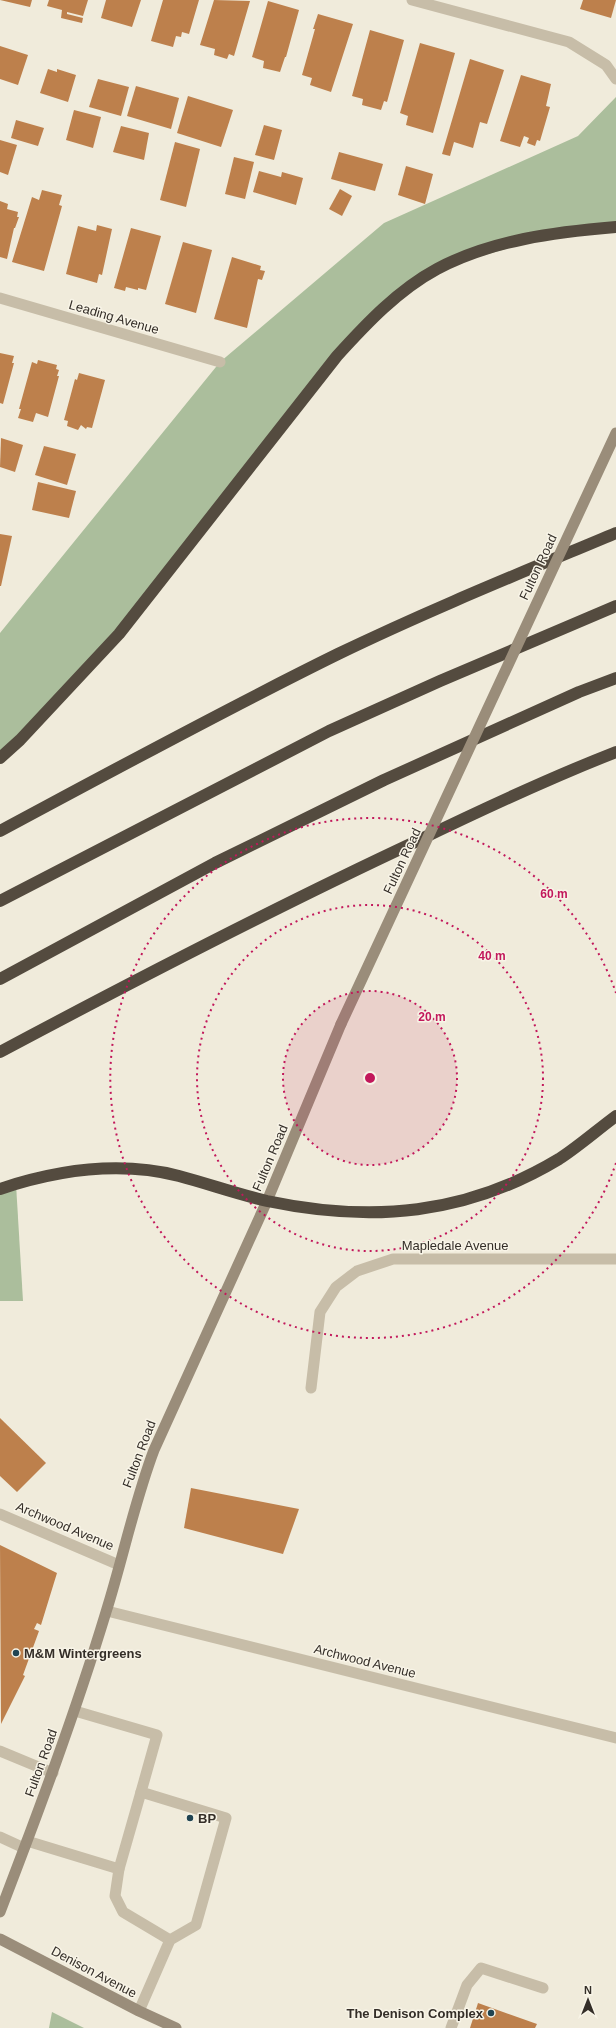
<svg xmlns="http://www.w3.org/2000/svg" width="616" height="2028" font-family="Helvetica,sans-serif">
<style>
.green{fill:#abbe9c}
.building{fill:#bd804c}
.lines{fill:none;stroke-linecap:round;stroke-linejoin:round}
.service{stroke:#c7bda8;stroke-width:11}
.minor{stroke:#c7bda8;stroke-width:11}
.secondary{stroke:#9a8d7a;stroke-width:11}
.motorway{stroke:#544b3f;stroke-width:12}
.secondary-bridge{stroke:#9a8d7a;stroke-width:11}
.ring{fill:none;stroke:#c2185b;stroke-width:2;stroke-dasharray:2 4}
.poi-dot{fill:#204452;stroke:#f8f4e7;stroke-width:1.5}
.labels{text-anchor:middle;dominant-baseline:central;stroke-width:3;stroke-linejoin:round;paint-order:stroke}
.street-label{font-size:13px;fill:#342e28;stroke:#f8f4e7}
.poi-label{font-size:13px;font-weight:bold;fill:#342e28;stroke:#f8f4e7;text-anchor:start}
.centre{fill:#c2185b;stroke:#f8f4e7;stroke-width:2}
.ring-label{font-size:12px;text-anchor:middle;font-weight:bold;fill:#c2185b;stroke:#f8f4e7;stroke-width:3;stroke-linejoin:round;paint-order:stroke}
</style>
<rect width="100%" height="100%" fill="#f0ebdb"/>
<g class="green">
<polygon points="616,97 616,227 567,231 437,269 371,319 119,634 0,758 0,633 220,362 384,223 578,136"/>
<polygon points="16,1184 23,1301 0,1301 0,1189"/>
<polygon points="52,2012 84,2028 49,2028"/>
</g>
<g class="building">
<polygon points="0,0 32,0 30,7"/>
<polygon points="49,0 88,0 83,16 67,12 67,14 83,18 82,23 61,18 62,10 47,6"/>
<polygon points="106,0 141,0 132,27 101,18"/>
<polygon points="163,0 199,0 189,34 182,32 181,37 176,36 173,47 151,41"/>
<polygon points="214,0 250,1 234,56 229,54 227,59 214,55 215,49 200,45"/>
<polygon points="583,0 616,0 611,18 580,9"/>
<polygon points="268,1 299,10 286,57 285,57 280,72 263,68 264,61 252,57"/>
<polygon points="318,14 353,24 331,92 310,85 312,78 302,75 315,29 313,29"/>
<polygon points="370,30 404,40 387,102 384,101 381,110 362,105 363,99 352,96"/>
<polygon points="420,43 455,53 433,133 406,125 408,116 400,113"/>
<polygon points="0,46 28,55 18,85 0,79"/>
<polygon points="470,59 504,70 487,124 480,122 473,148 454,142 450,156 442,154"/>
<polygon points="48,69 57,72 57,69 76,75 68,102 40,93"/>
<polygon points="521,75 551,84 546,106 550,107 540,141 537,140 535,146 527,143 529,138 524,136 520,147 500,141"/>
<polygon points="98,79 129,87 121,116 89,107"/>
<polygon points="136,86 179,98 171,129 127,116"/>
<polygon points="188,96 233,110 221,147 177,133"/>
<polygon points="74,110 101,117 93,148 66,140"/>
<polygon points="16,120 44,128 38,146 11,138"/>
<polygon points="264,125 282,130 274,160 255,155"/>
<polygon points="121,126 149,133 144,160 113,152"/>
<polygon points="0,140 17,145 8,175 0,172"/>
<polygon points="175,142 200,149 186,207 160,200"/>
<polygon points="339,152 383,164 375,191 331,179"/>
<polygon points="234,157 254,162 245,199 225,194"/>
<polygon points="406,166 433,174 425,204 398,195"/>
<polygon points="259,171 281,177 282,172 303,178 296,205 253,192"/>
<polygon points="340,189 352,196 342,216 329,209"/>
<polygon points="42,190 62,195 59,205 62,206 44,271 12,262 32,197 39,200"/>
<polygon points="0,201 8,204 7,209 18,212 17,217 19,217 15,228 14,228 7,259 0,257"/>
<polygon points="97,225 112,229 102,275 99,274 97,283 66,274 78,226 96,231"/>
<polygon points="131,228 161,236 146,290 138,288 138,290 126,287 125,291 114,288"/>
<polygon points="183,242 212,250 196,313 165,304"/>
<polygon points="232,257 261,266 260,270 265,271 262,280 258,279 247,328 214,319"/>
<polygon points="0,353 14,356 12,363 14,363 3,404 0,403"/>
<polygon points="38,360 57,365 56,369 59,370 57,376 59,376 48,417 36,413 33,422 18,418 21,409 19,409 32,362 37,364"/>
<polygon points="79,373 105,380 92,428 87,427 86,429 81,425 78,430 67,426 68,421 64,420 75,379 77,380"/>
<polygon points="1,438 23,445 15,472 0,467"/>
<polygon points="44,446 76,454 67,485 35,475"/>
<polygon points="38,482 76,491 69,518 32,510"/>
<polygon points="0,534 12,536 1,586 0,586"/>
<polygon points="0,1418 46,1463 17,1492 0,1476"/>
<polygon points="191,1488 299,1509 283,1554 184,1528"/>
<polygon points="0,1545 57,1573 41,1625 37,1623 34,1629 39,1631 23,1675 25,1676 1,1724"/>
<polygon points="478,2003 537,2024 535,2028 470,2028"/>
</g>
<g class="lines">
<g class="service">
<polyline points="75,1711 157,1735 141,1792 226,1818 196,1925 170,1940 139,2011"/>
<polyline points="0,1751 53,1773"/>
<polyline points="0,1837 24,1848"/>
<polyline points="27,1841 119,1869 141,1792"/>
<polyline points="119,1869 115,1896 123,1912 170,1940"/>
<polyline points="451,2028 467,1985 481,1968 543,1988"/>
</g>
<g class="minor">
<polyline points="412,0 569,42 606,65 616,79"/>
<polyline points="0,298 220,362"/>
<polyline points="311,1388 320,1312 336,1287 357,1271 393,1259 616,1259"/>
<polyline points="0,1514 119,1565"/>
<polyline points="107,1611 616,1738"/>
</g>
<g class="secondary">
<path d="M0 1912C38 1813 75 1714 106 1612 123 1558 134 1503 154 1450L267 1201 341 1024"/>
<polyline points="0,1939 139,2011 176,2028"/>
</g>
<g class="motorway">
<path d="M0 758 20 740 119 634 337 356C366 324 398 290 437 269 491 240 556 232 616 227"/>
<path d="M0 831C112 771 224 710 338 654 429 610 523 572 616 533"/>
<polyline points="0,901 329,731 440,681 616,606"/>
<polyline points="0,979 215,863 384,780 579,692 616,678"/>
<path d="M0 1052C137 979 274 908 415 842 481 810 547 779 616 752"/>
<path d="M0 1189C57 1170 120 1161 179 1176 209 1184 237 1194 267 1201 372 1223 466 1215 559 1159 579 1146 597 1130 616 1116"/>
</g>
<polyline class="secondary-bridge" points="341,1024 616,433"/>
</g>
<circle cx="370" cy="1078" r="87" fill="#c2185b" fill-opacity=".12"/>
<g class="ring">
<circle cx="370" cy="1078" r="87"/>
<circle cx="370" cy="1078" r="173"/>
<path d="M616 1163A260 260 0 1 1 616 993"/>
</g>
<g class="poi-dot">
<circle cx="16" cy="1653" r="4"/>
<circle cx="190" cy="1818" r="4"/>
<circle cx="491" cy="2013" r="4"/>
</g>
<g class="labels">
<g class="street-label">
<text transform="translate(114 317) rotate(16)">Leading Avenue</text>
<text transform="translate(538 567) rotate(-65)">Fulton Road</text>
<text transform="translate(402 861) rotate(-65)">Fulton Road</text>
<text transform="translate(270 1158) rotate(-67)">Fulton Road</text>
<text x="455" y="1245">Mapledale Avenue</text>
<text transform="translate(139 1454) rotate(-69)">Fulton Road</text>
<text transform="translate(65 1526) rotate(23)">Archwood Avenue</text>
<text transform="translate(365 1661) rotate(14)">Archwood Avenue</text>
<text transform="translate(41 1763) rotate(-70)">Fulton Road</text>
<text transform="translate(94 1972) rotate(28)">Denison Avenue</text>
</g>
<g class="poi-label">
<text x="24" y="1653">M&amp;M Wintergreens</text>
<text x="198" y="1818">BP</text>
<text x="483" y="2013" text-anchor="end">The Denison Complex</text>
</g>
</g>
<circle cx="370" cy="1078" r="6" class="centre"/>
<g class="ring-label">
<text x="554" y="898">60 m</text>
<text x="492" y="960">40 m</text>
<text x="432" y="1021">20 m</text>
</g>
<g transform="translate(588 2000)" stroke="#f8f4e7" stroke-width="3" paint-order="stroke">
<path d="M0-3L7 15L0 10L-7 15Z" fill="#342e28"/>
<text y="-6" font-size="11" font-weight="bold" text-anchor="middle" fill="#342e28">N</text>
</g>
</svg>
